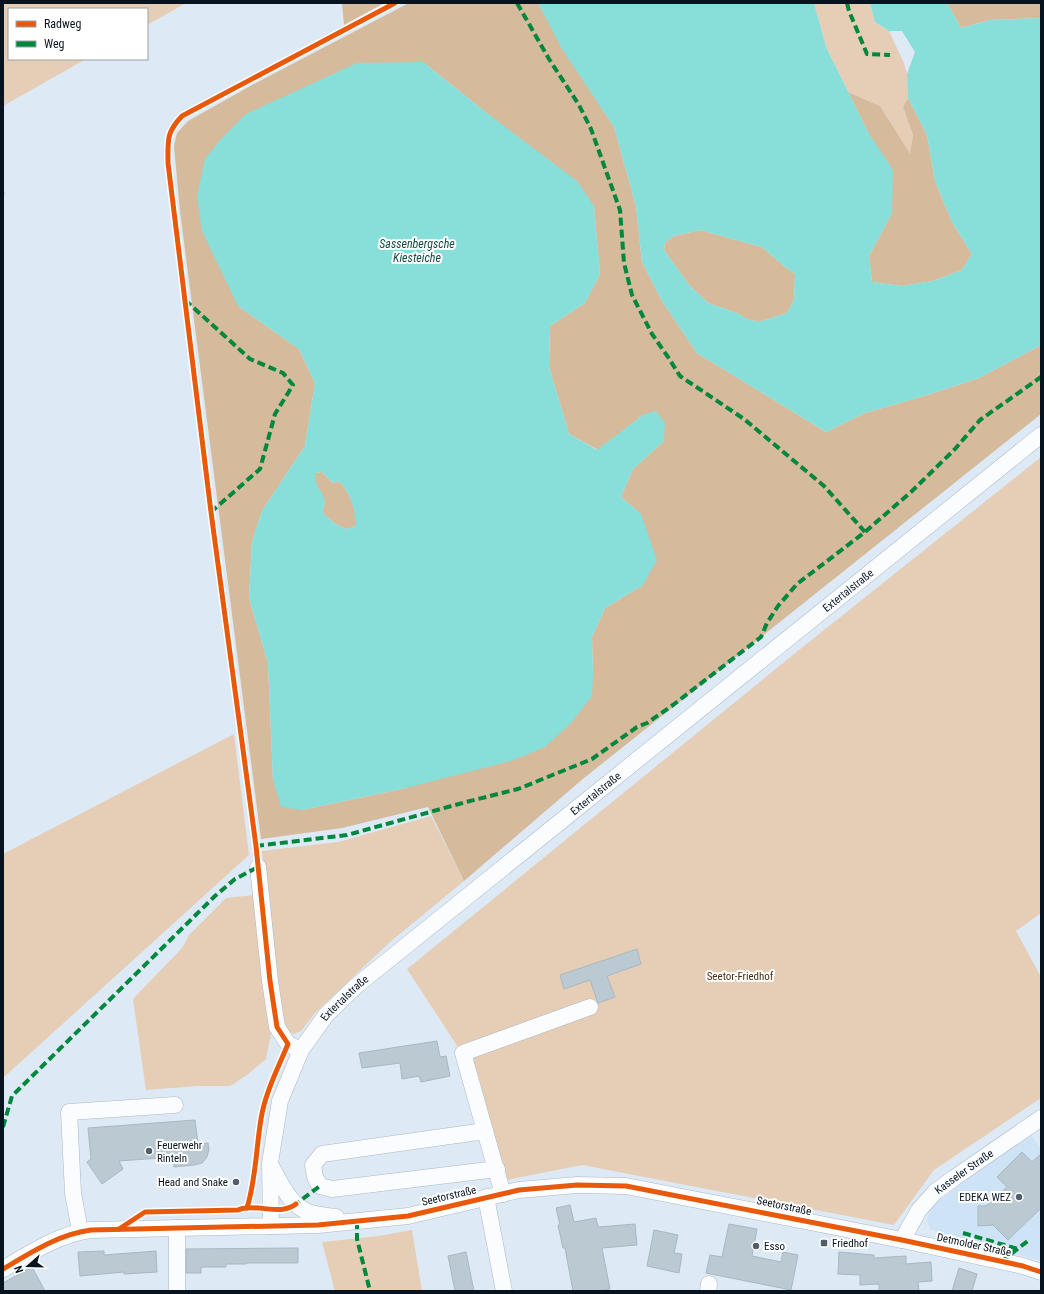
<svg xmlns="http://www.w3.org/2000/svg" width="1044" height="1294" font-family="'Roboto Condensed',sans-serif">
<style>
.built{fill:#cfe3f6}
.green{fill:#e6ceb6}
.forest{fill:#d5ba9c;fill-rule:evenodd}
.water{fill:#88ded9;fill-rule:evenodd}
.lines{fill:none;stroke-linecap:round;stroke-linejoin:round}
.stream{stroke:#88ded9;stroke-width:3.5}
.building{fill:#bac9d2;stroke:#a8b8c1}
.minor-casing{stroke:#acb8c3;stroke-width:17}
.minor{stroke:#fafcfe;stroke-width:16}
.quiet{stroke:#00873e;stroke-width:4;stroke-dasharray:8 4;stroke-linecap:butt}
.cycleway-casing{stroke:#fff;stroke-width:8}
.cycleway{stroke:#e8590c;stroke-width:5}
.poi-dot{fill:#525f6b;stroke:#fff;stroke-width:1.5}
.labels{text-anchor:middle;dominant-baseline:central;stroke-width:4;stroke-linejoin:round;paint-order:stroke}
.street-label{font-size:11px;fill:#071420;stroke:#fff}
.park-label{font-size:11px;fill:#472e13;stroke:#fff}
.poi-label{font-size:11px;fill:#071420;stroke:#fff;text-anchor:start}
.water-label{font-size:12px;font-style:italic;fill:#154944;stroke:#fff}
</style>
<rect width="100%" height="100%" fill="#dde9f5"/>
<polygon class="built" points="1029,1132 1041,1149 1041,1261 956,1237 943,1235 930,1229 927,1221 931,1207"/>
<g class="green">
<polygon points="3,3 186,3 147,25 147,9 9,9 9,59 86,59 3,106"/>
<polygon points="814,3 870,3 875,22 889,31 904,63 907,74 908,98 903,107 913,135 910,155 880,106 848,92 826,47"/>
<polygon points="1041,457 1041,913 1016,931 1041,977 1041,1098 934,1170 894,1225 582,1165 507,1180 473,1070 407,969 799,650"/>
<polygon points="234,734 249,855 3,1078 3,854"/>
<polygon points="431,816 464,881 390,942 315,1013 301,1031 294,1034 288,1032 278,1018 262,851 338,842"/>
<polygon points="254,895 271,1035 266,1059 247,1075 230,1086 198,1086 146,1090 133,999 182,948 189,935 226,898"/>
<polygon points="412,1230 422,1291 335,1291 322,1242 379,1236"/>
</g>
<g class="forest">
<polygon points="342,3 384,3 344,25"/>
<path d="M409 3H538L563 49 614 127 636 206 642 262 662 301 697 353 826 432 865 413 924 396 979 378 1041 345V414L584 778 464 881 428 807 342 828 261 839 180 211 174 146 177 133 188 121 254 84ZM423 62 483 110 594 206 600 274 585 303 550 326 549 367 569 434 598 450 643 415 664 441 633 469 621 497 641 514 643 585 605 608 592 637 593 676 406 788 302 810 273 780 268 663 249 598 252 542 262 511 305 446 315 383 299 349 238 306Z"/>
<polygon points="948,3 1041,3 1041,18 990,20 961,28 948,5"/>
<polygon points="848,92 880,106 910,154 913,135 903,107 908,98 927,135 935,181 952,222 972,254 962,270 933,281 902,286 872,282 869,256 892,213 868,132"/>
<polygon points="700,230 762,247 784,266 795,274 794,300 787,313 759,322 746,319 737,313 708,303 689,285 664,250 665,242 674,236"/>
<path d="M322 472 333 483 339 481C351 493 355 509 357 526L346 529 335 524 322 512 325 503 315 482V473Z"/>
</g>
<g class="water">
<path d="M538 3H814L826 47 868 132 893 170 892 213 869 256 872 282 902 286 933 281 962 270 972 254 952 222 935 181 927 135 908 98 907 74 915 52 902 31H889L875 22 870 3H948V5L961 28 990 20 1041 18V345L979 378 924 396 865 413 826 432 697 353 662 301 642 262 636 206 614 127 562 49ZM700 230 762 247 784 266 795 274 794 300 787 313 759 322 747 319 737 313 708 303 689 285 664 250 665 242 674 236Z"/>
<path d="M423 62 483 110 577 181 594 206 600 274 585 303 550 326 549 367 569 434 597 450 643 415 656 411 665 423 664 441 633 469 621 497 641 514 657 560 643 585 605 608 592 637 593 676 592 696 571 723 545 747 511 761 406 788 302 810 281 807 273 780 268 663 249 598 252 542 262 511 305 446 315 383 299 349 238 306 202 231 197 196 205 159 221 139 246 114 357 63ZM322 472 333 483 339 481C351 493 355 509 356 526L346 529 335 524 322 512C323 509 325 505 325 502 323 490 314 487 315 473Z"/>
</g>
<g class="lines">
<polyline class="stream" points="3,193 3,194"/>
</g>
<g class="building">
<polygon points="637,949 641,964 607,976 615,997 598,1003 590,980 564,989 560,975"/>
<polygon points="437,1041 440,1057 446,1056 450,1076 421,1082 419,1076 402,1079 400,1063 362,1068 359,1053"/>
<polygon points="195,1120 198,1144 208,1143 209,1149 207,1157 202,1163 194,1165 174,1167 173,1157 119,1161 123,1169 102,1184 87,1162 91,1159 88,1128"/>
<polygon points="1022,1152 1032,1162 1041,1154 1041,1208 1008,1240 993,1225 978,1226 978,1206 986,1206 1007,1187 997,1177"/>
<polygon points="570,1205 574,1222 596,1218 598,1227 635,1224 637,1245 602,1248 610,1289 598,1291 573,1291 565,1248 563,1248 558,1225 560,1225 556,1208"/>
<polygon points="729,1224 757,1229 752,1256 781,1262 783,1252 798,1255 791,1290 706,1273 710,1255 722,1257"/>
<polygon points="654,1230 678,1235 674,1253 682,1254 679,1273 647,1266"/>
<polygon points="298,1248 298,1263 246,1263 246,1264 226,1264 226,1267 201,1267 201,1273 186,1273 186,1249"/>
<polygon points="104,1251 104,1255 156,1251 157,1272 124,1274 124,1272 80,1276 78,1252"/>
<polygon points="466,1252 474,1291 455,1291 448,1256"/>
<polygon points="839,1252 874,1255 874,1258 906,1256 906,1264 931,1262 932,1281 918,1282 919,1291 879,1291 879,1284 860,1285 860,1275 838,1274"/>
<polygon points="32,1267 45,1291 3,1291 3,1283"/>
<polygon points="959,1268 977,1274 972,1291 952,1291"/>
</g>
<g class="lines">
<g class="minor-casing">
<g id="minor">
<polyline points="258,867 270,981 277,1027 288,1044 301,1050"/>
<polyline points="485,1131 463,1053 590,1007"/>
<path d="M271 1166C281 1183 290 1207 311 1213 320 1215 328 1216 336 1217"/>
<polyline points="497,1169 332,1189 320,1186 315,1177 313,1165 322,1154 485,1131 503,1194"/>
<polyline points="486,1197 504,1291"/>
<path id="s1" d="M271 1226 270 1163 280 1101 301 1050 326 1015 356 986 1041 435"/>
<polyline points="80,1231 73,1193 69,1112 175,1105"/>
<path id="s2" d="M902 1240 919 1210 935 1192 954 1178 1041 1118"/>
<path d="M3 1269C30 1253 59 1234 91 1230L318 1225 408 1216 519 1190 577 1185 626 1186 902 1240 1023 1266 1041 1272"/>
<polyline points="177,1291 177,1228"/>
<polyline points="708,1291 709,1284"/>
</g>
</g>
<use href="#minor" class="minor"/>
<g class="quiet">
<polyline points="517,3 549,59 579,105 591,129 620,210 624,263 632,295 652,334 668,357 680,376 744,419 824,486 865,532"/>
<polyline points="847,3 849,11 867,54 890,55"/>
<polyline points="185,300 250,359 283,373 293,385 275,414 260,469 211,512"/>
<polyline points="256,846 347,835 466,802 518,789 592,759 637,727 647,723 673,705 761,637 767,623 778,606 797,584 865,532 911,492 955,449 980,420 1041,377"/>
<polyline points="3,1127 12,1096 215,896 235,879 258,867 258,864"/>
<polyline points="293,1206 320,1186"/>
<polyline points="357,1221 357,1239 370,1291"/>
<polyline points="963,1233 1018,1249"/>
<polyline points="1002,1261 1029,1240"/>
</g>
<g class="cycleway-casing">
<g id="cycleway">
<path d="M247 1208C256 1179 256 1149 261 1119 265 1093 278 1068 288 1044L277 1027 270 981 256 846 211 512 168 163C168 140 166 133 182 116L395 3"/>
<path d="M119 1229 145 1212 238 1210C240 1209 244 1208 247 1208 263 1206 282 1215 296 1204"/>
<path d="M3 1269C30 1253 59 1234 91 1230L318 1225 408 1216 519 1190 577 1185 626 1186 902 1240 1023 1266 1041 1272"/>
</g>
</g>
<use href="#cycleway" class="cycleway"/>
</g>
<g class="poi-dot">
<circle cx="149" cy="1151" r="4"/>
<circle cx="236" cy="1182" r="4"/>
<circle cx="1019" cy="1197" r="4"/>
<rect x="820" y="1239" width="8" height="8" rx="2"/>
<circle cx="756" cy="1246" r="4"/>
</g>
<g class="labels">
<g class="street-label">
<text stroke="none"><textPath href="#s1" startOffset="897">Extertalstraße</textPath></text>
<text stroke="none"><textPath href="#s1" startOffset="573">Extertalstraße</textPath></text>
<text stroke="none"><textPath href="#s1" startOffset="249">Extertalstraße</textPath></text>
<text stroke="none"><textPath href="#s2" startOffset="94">Kasseler Straße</textPath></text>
<text transform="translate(449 1196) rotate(-13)">Seetorstraße</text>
<text transform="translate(784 1206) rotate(12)">Seetorstraße</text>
<text transform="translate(974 1245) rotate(12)">Detmolder Straße</text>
</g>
<g class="park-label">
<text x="740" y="976">Seetor-Friedhof</text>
</g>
<g class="poi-label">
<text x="157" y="1145">Feuerwehr<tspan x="157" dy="13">Rinteln</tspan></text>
<text x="228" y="1182" text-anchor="end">Head and Snake</text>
<text x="1011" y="1197" text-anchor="end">EDEKA WEZ</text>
<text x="832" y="1243">Friedhof</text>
<text x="764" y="1246">Esso</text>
</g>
<g class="water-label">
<text x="417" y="244">Sassenbergsche<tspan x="417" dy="14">Kiesteiche</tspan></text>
</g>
</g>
<rect width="1044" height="1294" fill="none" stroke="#071420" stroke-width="8"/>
<rect x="8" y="8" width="140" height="52" fill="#ffffff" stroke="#9ca1a6"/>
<rect x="16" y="21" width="20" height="6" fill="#e8590c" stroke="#9ca1a6"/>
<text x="44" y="28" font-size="12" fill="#071420">Radweg</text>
<rect x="16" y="41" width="20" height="6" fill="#00873e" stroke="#9ca1a6"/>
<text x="44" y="48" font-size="12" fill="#071420">Weg</text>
<g transform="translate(28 1266) rotate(250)" stroke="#ffffff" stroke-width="3" paint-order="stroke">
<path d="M0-3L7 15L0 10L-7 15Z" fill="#071420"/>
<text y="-6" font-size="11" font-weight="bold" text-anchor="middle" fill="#071420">N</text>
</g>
</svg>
